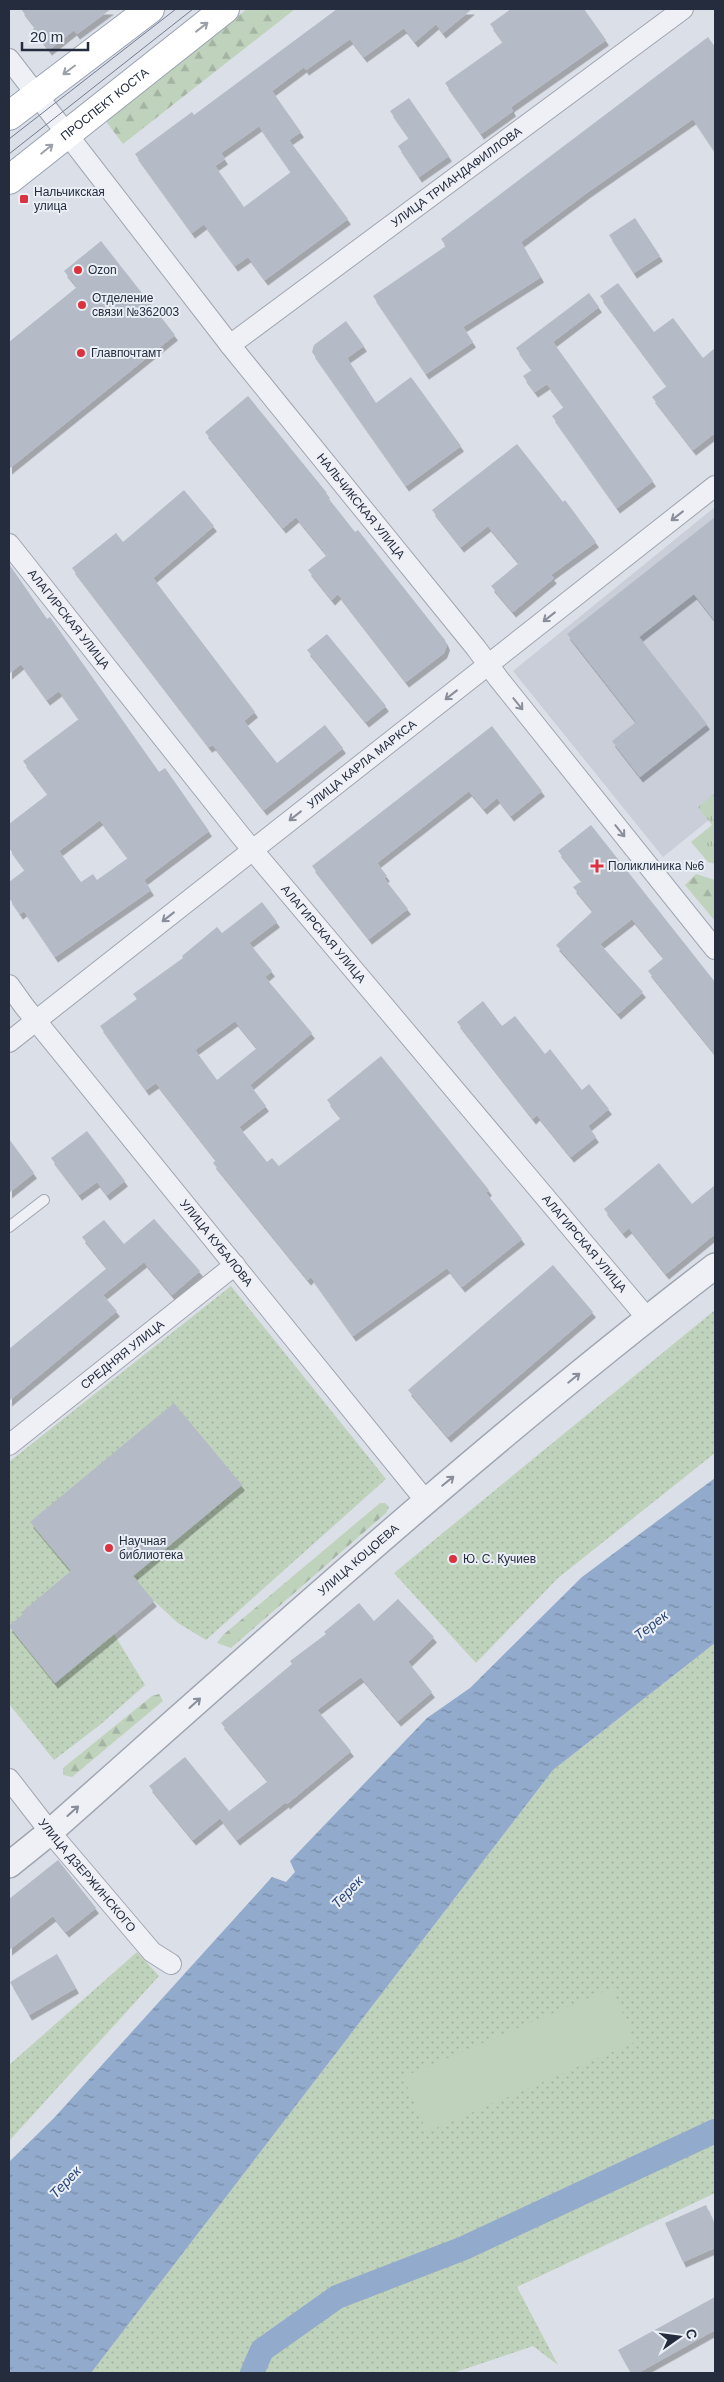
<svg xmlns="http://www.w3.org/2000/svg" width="724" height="2382" font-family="Helvetica,sans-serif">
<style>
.built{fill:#c9ced9}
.grass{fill:url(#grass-tufts)}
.forest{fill:url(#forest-firs)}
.park{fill:url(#park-dots)}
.pitch{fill:#bfd2bb}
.water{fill:url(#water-ripples)}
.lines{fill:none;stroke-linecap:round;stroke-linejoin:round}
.canal{stroke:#92aacb;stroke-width:24}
.building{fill:#b5bac7;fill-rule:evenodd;filter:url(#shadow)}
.service-casing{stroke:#a0a6b1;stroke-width:12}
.minor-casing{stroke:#a0a6b1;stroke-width:22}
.tertiary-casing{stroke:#a0a6b1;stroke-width:28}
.primary-casing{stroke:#99a2b4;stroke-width:30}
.service{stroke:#eef0f5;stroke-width:10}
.minor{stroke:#eef0f5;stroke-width:20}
.tertiary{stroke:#eef0f5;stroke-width:25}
.primary{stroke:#fff;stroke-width:28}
.tram{stroke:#737d92;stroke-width:1}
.oneway{stroke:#9ca0a8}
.oneway2{stroke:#898e9a}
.poi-dot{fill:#da323f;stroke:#eaeef5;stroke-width:2}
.labels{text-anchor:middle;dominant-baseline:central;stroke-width:4;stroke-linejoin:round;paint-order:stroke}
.street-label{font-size:12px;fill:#242c3e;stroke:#eaeef5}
.poi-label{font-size:12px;fill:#242c3e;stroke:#eaeef5;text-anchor:start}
.water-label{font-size:14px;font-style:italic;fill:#2a4776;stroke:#eaeef5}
</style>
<defs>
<pattern id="grass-tufts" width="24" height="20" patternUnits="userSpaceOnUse" patternTransform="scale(1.25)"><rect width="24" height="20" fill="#bfd2bb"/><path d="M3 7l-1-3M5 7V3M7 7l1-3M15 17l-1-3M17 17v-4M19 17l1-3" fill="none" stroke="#a4b4a2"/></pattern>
<pattern id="forest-firs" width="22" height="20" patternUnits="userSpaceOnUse" patternTransform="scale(1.25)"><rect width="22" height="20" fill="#bfd2bb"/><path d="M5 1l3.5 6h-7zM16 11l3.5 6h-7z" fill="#a4b4a2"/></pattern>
<pattern id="park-dots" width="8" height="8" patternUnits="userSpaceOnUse" patternTransform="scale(1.25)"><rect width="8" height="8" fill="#bfd2bb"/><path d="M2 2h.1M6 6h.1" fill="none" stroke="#a4b4a2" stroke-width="1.8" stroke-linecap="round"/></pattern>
<pattern id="water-ripples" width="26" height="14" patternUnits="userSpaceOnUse" patternTransform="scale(1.25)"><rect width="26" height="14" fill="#92aacb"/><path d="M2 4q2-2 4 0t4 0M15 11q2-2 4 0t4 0" fill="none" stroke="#778ba6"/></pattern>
<filter id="shadow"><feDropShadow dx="3" dy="5.5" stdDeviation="0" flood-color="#0004"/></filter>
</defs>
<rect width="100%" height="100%" fill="#dbdfe7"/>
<polygon class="built" points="715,507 715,815 663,857 513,671"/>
<polygon class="grass" points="715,793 715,864 708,862 691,842 712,825 698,807"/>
<g class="forest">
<polygon points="247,9 295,9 123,144 105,120"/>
<polygon points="696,874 715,880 715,921 685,885"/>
<polygon points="380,1503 385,1503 389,1507 386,1513 231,1648 217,1643 223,1635"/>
<polygon points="159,1694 163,1701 72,1777 63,1775 63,1768 152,1696"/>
</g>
<g class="park">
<polygon points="231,1286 386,1479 206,1640 178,1623 154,1601 114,1634 145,1685 101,1724 54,1760 9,1704 9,1462"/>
<polygon points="715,1310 715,1453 558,1578 476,1663 394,1573"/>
<polygon points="715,1643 715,2193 517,2287 558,2365 533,2346 453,2373 91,2373 553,1770"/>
<polygon points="137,1952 159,1976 9,2141 9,2065"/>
</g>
<polygon class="pitch" points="612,1988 635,2042 427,2132 403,2077"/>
<polygon class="water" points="715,1478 715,1643 553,1770 91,2373 9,2373 9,2162 54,2118 272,1877 286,1882 295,1872 290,1861 427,1718 470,1688 582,1577"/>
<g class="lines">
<polyline class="canal" points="252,2373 262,2350 337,2297 464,2248 715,2131"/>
</g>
<g class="building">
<polygon points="21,9 111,9 77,34 74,30 49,50 33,29 35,27"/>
<path d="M337 9H472L443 33 436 24 415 42 404 28 364 57 350 39 306 70 304 67 272 91 301 132 289 140 348 219 265 280 248 257 235 266 204 224 192 233 135 154 192 112 194 115ZM259 126 291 172 244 207 215 166 225 159 221 153Z"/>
<polygon points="511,9 584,9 606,40 511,107 513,111 481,134 445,83 503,42 490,24"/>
<polygon points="708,37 715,47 715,152 693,119 588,192 521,242 541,277 463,327 473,342 426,374 373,296 446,246 441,239"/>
<polygon points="409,98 449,156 419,177 398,146 409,138 390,111"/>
<polygon points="635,218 660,256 634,273 609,235"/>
<polygon points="101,241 175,335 9,469 9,342 77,287 64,271"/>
<polygon points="618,283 654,332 673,318 703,358 715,348 715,433 693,450 652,397 667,386 600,296"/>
<polygon points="589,293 599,307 553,342 653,481 617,508 552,416 564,407 547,384 535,392 523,376 532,370 516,348"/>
<polygon points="346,321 364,346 347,358 376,403 411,377 461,446 406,486 312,352 314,345"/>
<polygon points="248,396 327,493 325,494 355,532 358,530 445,640 447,645 444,653 406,682 338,594 332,600 308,570 327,555 296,517 283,528 205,432"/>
<polygon points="517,444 563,502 565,500 596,542 551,575 554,578 513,612 491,586 519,563 488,526 461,547 432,510"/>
<polygon points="184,490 214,526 153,578 255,712 244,721 277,763 325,725 343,748 264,810 213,745 209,747 72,568 116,533 123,542"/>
<polygon points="715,517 715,621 694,594 639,637 707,724 640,777 612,741 636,722 567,634"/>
<path d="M9 564 47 619 50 617 159 772 165 768 209 831 144 880 151 890 55 957 24 911 20 914 9 898V882L25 870 9 848V824L48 794 23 761 79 719 59 691 47 700 21 664 9 674ZM100 820 128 858 97 880 93 874 81 882 59 851Z"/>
<polygon points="327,634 386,706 366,722 307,650"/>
<polygon points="492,726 542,791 511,816 497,798 484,809 469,791 377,863 387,876 384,878 408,909 369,939 312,866"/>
<polygon points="591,825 715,982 715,1054 648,971 664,958 632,919 600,944 643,992 618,1014 556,945 593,911 573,887 582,881 558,851"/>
<path d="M262 902 277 922 249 943 272 971 265 977 312 1033 250 1085 266 1106 239 1127 267 1162 272 1158 279 1166 341 1118 327 1100 381 1056 489 1190 486 1193 522 1239 462 1287 447 1268 353 1336 311 1277 308 1280 213 1163 216 1160 156 1083 146 1090 100 1026 137 999 133 994 183 958 182 956 217 927 222 933ZM235 1021 257 1048 217 1080 195 1050Z"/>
<polygon points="483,1001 502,1026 515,1016 545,1054 550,1049 582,1090 589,1084 609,1109 588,1126 596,1137 571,1157 537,1115 533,1119 457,1022"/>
<polygon points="87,1131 125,1181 107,1195 97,1182 79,1195 51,1158"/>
<polygon points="9,1139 34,1173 9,1193"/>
<polygon points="659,1163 692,1204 715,1185 715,1234 666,1274 629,1228 623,1233 604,1209"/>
<polygon points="154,1219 200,1271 172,1295 144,1262 103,1295 117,1311 9,1401 9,1349 107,1268 82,1237 104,1220 124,1244"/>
<polygon points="553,1265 593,1312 448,1437 408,1390"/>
<polygon points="174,1403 242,1485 133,1576 154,1601 55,1683 9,1626 24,1613 23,1611 71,1571 30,1522"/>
<polygon points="398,1599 434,1637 408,1662 432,1692 398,1721 361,1677 317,1710 351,1751 287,1804 286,1802 237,1840 220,1818 268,1781 221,1723 292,1664 290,1661 326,1634 324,1632 359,1603 374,1621"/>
<polygon points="185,1757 229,1811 193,1840 149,1786"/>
<polygon points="58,1860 96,1908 66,1932 53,1916 9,1950 9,1899"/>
<polygon points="57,1954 76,1988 29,2015 10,1982"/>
<polygon points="706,2205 715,2226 715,2248 683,2262 665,2223"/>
<polygon points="715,2297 715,2330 638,2373 631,2373 618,2350"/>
</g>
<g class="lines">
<g class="service-casing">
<polyline id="service" points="9,1227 44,1200"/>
</g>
<g class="minor-casing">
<g id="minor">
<path id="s1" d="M9 59 230 345 476 648 498 678 715 949"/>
<path id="s2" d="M230 345 683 9"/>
<path id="s3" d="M9 544 240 835 647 1318"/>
<path id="s4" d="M9 985 24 1006 425 1500"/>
<path id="s5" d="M9 1042 715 486"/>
<path id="s6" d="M9 1445 235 1265"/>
<path id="s7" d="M9 1779 50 1832 152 1952 171 1964"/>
</g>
</g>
<g class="tertiary-casing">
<g id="tertiary">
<path id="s8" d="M9 1865 50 1832C268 1639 484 1443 715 1266"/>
</g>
</g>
<g class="primary-casing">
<g id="primary">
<polyline points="9,116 150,9"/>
<path id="s9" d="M9 180 225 9"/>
</g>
</g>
<use href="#service" class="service"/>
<use href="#minor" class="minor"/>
<use href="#tertiary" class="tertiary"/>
<use href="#primary" class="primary"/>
<g class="tram">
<polyline points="9,139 176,9"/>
<polyline points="9,154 193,9"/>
</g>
</g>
<defs><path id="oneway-shaft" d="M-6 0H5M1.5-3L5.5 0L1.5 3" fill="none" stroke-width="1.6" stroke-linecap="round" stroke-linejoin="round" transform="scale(1.25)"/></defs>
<g class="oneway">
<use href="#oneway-shaft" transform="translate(202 27) rotate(-38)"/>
<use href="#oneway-shaft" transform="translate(69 70) rotate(143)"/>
<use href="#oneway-shaft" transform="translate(47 149) rotate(-39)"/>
</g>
<g class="oneway2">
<use href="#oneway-shaft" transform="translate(677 516) rotate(142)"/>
<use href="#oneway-shaft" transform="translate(549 617) rotate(142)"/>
<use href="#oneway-shaft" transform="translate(451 695) rotate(142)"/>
<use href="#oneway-shaft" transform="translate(518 704) rotate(51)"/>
<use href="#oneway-shaft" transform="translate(295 816) rotate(142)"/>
<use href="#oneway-shaft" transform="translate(620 831) rotate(51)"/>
<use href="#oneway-shaft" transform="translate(168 917) rotate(142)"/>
<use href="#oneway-shaft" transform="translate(574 1378) rotate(-39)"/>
<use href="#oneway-shaft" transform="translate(448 1481) rotate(-39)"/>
<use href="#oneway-shaft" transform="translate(195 1703) rotate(-42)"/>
<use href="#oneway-shaft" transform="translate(73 1811) rotate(-42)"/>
</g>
<g class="poi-dot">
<rect x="19" y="194" width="10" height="10" rx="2.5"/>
<circle cx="78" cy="270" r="5"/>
<circle cx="82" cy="305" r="5"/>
<circle cx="81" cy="353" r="5"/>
<path d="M594.5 858.5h5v5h5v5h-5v5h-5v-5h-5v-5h5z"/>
<circle cx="109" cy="1548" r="5"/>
<circle cx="453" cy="1559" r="5"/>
</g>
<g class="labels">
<g class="street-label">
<text stroke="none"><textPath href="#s9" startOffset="122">ПРОСПЕКТ КОСТА</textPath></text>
<text stroke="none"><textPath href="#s2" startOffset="282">УЛИЦА ТРИАНДАФИЛЛОВА</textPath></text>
<text stroke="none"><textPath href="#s1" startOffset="569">НАЛЬЧИКСКАЯ УЛИЦА</textPath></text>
<text stroke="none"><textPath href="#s3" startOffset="96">АЛАГИРСКАЯ УЛИЦА</textPath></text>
<text stroke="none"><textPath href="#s5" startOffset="449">УЛИЦА КАРЛА МАРКСА</textPath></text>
<text stroke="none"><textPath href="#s3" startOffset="501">АЛАГИРСКАЯ УЛИЦА</textPath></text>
<text stroke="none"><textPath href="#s4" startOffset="331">УЛИЦА КУБАЛОВА</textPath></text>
<text stroke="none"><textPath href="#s3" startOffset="906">АЛАГИРСКАЯ УЛИЦА</textPath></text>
<text stroke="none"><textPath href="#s6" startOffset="145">СРЕДНЯЯ УЛИЦА</textPath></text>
<text stroke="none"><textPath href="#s8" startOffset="464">УЛИЦА КОЦОЕВА</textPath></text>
<text stroke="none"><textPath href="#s7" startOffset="124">УЛИЦА ДЗЕРЖИНСКОГО</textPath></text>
</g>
<g class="poi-label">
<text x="34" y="192">Нальчикская<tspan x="34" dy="14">улица</tspan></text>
<text x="88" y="270">Ozon</text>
<text x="92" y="298">Отделение<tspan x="92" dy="14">связи №362003</tspan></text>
<text x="91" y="353">Главпочтамт</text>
<text x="608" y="866">Поликлиника №6</text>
<text x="119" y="1541">Научная<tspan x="119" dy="14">библиотека</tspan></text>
<text x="463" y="1559">Ю. С. Кучиев</text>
</g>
<g class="water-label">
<text transform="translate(651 1625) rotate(-37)">Терек</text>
<text transform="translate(347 1892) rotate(-46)">Терек</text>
<text transform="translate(65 2182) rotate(-46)">Терек</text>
</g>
</g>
<rect width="724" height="2382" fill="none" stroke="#242c3e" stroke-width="20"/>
<g transform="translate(679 2337) rotate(76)" stroke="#eaeef5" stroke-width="4" paint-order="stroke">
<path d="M0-4L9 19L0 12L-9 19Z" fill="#242c3e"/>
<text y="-8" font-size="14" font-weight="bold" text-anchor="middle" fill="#242c3e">С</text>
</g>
<path d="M22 42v8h66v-8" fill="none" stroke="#242c3e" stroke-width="2.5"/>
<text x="30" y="42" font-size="15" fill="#242c3e" stroke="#eaeef5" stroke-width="4" paint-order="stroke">20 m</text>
</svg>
